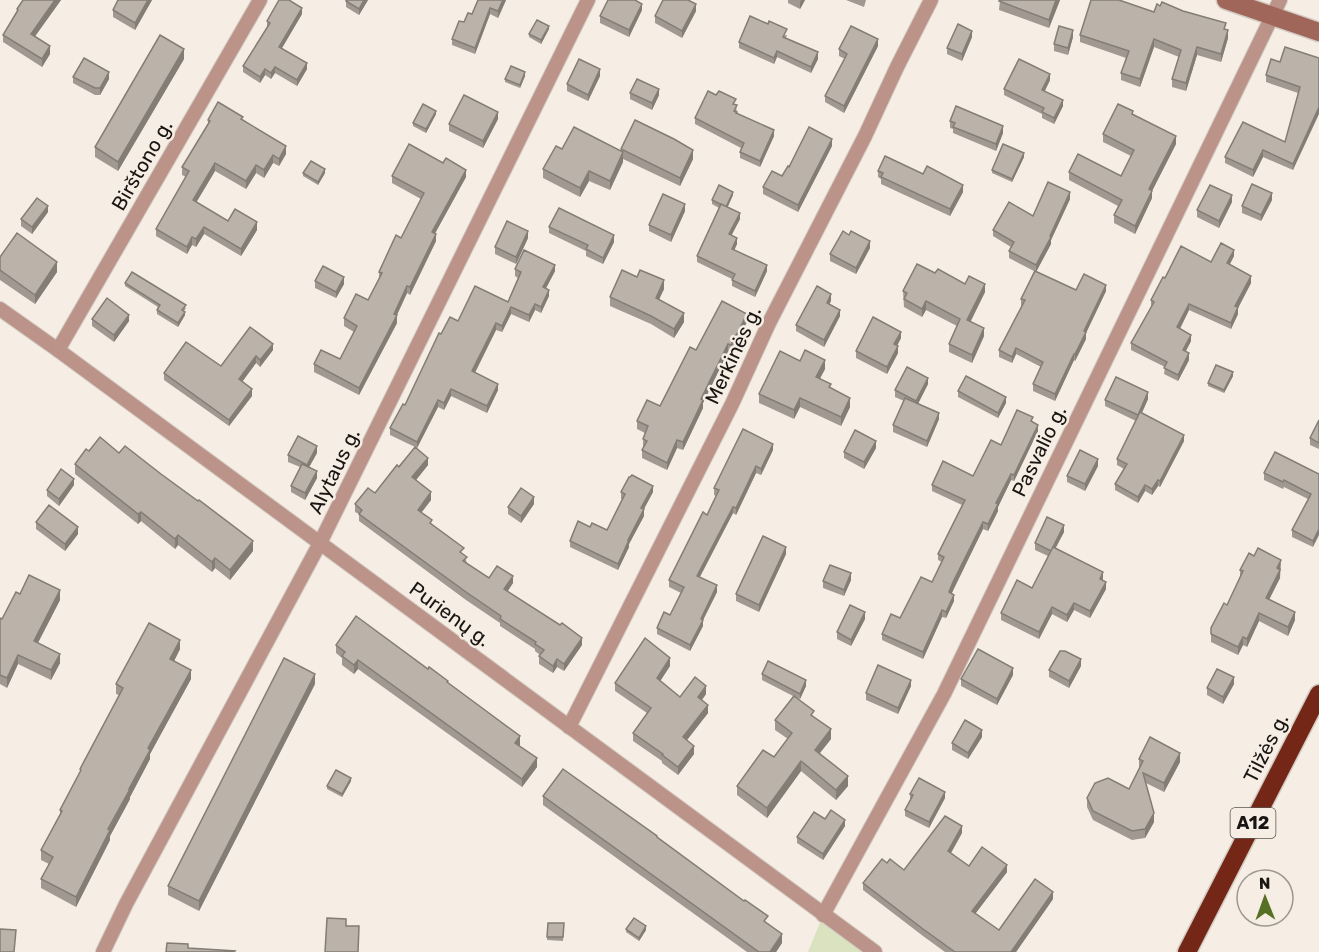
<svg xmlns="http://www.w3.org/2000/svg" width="1319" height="952" font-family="Rubik,sans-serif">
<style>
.green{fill:#dae2c0}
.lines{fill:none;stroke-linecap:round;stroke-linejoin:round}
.street-casing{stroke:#d2cbc2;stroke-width:16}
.secondary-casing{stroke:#d2cbc2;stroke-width:21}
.highway-casing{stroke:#d2cbc2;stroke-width:21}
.street{stroke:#bb9389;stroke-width:14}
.secondary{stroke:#9f6659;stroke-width:18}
.highway{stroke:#752717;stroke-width:18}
.wall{fill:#a19991}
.shaded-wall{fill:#837d76}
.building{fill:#bbb2a9;stroke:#837d76;stroke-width:1.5}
.labels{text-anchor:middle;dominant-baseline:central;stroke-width:5;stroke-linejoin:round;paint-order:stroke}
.shield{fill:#f6eee4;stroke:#5b5651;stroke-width:1.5}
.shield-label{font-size:18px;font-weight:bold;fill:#181512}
.street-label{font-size:20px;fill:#181512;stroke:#f6eee4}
</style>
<rect width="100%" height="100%" fill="#f6eee4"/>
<polygon class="green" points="823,915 874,952 808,952"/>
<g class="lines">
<g class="street-casing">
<g id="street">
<polyline points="0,309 58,350 875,952"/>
<polyline points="58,350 260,0"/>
<polyline points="569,727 732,404 769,323 865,136 897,67 931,0"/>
<polyline points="823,915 944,694 1280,0"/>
<polyline points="103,952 126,904 320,543 588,0"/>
</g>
</g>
<g class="secondary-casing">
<polyline id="secondary" points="1226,0 1319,32"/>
</g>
<g class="highway-casing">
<polyline id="highway" points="1187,952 1319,694"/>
</g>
<use href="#street" class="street"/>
<use href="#secondary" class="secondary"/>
<use href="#highway" class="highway"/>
</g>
<g class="wall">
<polygon points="61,0 35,36 50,54 42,67 3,42 3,35 17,12 17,9"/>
<polygon points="118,0 152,0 135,30 113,17 113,10"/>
<polygon points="346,0 368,0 359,15 346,7"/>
<polygon points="478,0 506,0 498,18 490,14 475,54 452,45 452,39 464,22 472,14"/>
<polygon points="788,0 805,0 800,9 788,3"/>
<polygon points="846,0 866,0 864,7"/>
<polygon points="1000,0 1060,0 1049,28 999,10"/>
<polygon points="1120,0 1120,1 1154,12 1226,29 1228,38 1221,62 1197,55 1186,91 1172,87 1172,79 1179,57 1154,47 1140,87 1121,80 1121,73 1126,58 1080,42 1080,35"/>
<polygon points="642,10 629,37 600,23 600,16"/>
<polygon points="696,11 682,38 655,23 655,16"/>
<polygon points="302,14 282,48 307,69 297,86 275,73 271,79 265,75 260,83 243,72 243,66 267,28 267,21"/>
<polygon points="549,29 541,44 529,37 529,34"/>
<polygon points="787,35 786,38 818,59 811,73 777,57 774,64 739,48 739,42"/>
<polygon points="972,37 962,61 947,54 947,48"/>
<polygon points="1073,37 1068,55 1054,51 1054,44"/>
<polygon points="878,46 844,113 825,102 825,96 845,59 839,56 839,49"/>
<polygon points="1319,58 1293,170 1263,157 1253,177 1225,163 1225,157 1285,142 1298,93 1266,82 1266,75 1280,62"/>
<polygon points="184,59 118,171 95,157 95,147"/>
<polygon points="525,76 520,88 505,82 505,79"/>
<polygon points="600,76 588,101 567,91 567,84"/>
<polygon points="73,77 109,79 100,95 95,95 73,83"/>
<polygon points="1050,80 1045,91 1063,106 1054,124 1042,118 1042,114 1004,95 1004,89"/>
<polygon points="630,93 659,95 652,110 630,99"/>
<polygon points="736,105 737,114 774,136 760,167 740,158 740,152 741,148 695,124 695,118"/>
<polygon points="436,114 426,133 413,126 413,123"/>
<polygon points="1133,115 1176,144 1152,191 1152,198 1135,234 1114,223 1114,215 1118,206 1069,180 1069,172 1121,176 1131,156 1103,142 1103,134"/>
<polygon points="498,119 483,148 449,131 449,124"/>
<polygon points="208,120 243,120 286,154 279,166 273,163 264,178 256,173 246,189 215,171 196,202 228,221 257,230 241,256 204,234 196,247 192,245 187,254 156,236 156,229 186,177 182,175 182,167 208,124"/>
<polygon points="950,121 1003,133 996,151 953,133 953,129 950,128"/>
<polygon points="832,146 798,212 763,194 763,187 782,176 789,167"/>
<polygon points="562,149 621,151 621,149 693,159 680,186 623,159 623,162 610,190 589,181 580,197 543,178 543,169"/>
<polygon points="1024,157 1012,182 992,173 992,170"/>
<polygon points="878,171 963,192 950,216 881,184 881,179 878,177"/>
<polygon points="303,173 325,173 318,185 303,176"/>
<polygon points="392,176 466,177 435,233 436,241 410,295 407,293 397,315 397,323 359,395 314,372 314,364 340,359 354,332 344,326 344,318 368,300 379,278 379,272 401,238 421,199 392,183"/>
<polygon points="733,195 727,207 740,219 731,236 737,244 734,250 767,271 755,297 732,286 732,279 697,262 697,256 719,208 712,204 712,200"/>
<polygon points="1070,199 1051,240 1051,244 1036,272 1076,290 1106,291 1086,333 1086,339 1075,361 1074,360 1055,401 1033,391 1033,384 1041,367 1016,354 1012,363 999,357 999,350 1022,306 1021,305 1021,299 1034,271 1009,258 1009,251 1011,247 993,236 993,230 1033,216"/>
<polygon points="1272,200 1261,221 1242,213 1242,206"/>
<polygon points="1232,202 1219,228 1197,217 1197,210"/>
<polygon points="685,211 671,242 649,231 649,225"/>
<polygon points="48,212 32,234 21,226 21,219"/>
<polygon points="549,227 614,242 603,264 586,256 586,251 549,233"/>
<polygon points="849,235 870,248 856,274 830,261 830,254"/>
<polygon points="528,238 516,264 495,254 495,247"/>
<polygon points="1234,256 1229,265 1251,283 1238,308 1238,314 1231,329 1189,310 1180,329 1191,341 1186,351 1189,360 1178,381 1164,374 1165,367 1131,350 1131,343 1151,307 1151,300 1165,278 1211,262"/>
<polygon points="0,257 57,272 35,304 0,280"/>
<polygon points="515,269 555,271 546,288 549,296 541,313 535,310 529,322 511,314 502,332 496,330 475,373 498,390 487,413 451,396 444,410 438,407 417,448 428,465 416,480 431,500 421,513 432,525 464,555 467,563 489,578 513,583 507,591 582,645 564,671 557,667 553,673 539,664 539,656 540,655 535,651 535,649 500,626 500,623 466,600 359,521 359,514 355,512 355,504 375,493 415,447 390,435 390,428 405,405 441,334 458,321 508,302 518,278 515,276"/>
<polygon points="935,273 965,284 985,292 971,321 984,336 972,363 949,352 949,344 957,326 926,310 922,317 904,307 903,291"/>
<polygon points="315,281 344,284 336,298 315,288"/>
<polygon points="125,283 186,308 184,311 185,315 178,327 157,314 157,310 158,307 125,286"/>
<polygon points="664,289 659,299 684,322 674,338 651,324 610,306 610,297"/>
<polygon points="831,301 829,304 840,316 824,347 796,331 796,325"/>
<polygon points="92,319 129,321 114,342 92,326"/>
<polygon points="747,322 731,353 728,352 703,403 703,408 683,450 677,448 667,470 642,458 642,450 644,448 643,447 643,439 645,433 637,429 637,421 660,406 696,350"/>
<polygon points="901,338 897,346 898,353 887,374 856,358 856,351"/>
<polygon points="273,350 260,367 256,363 242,382 252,396 229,426 164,380 164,373 221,366"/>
<polygon points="800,361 825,369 820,378 850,407 841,426 800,407 794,419 759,403 759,394"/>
<polygon points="1233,376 1224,393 1208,386 1208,383"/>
<polygon points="928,384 918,403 939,419 927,447 893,432 893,425 904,401 895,397 895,390"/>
<polygon points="958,391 1006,403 998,418 958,397"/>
<polygon points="1148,399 1142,413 1184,441 1160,487 1158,486 1152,495 1145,491 1138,503 1115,490 1115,484 1124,469 1117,465 1117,459 1136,421 1105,406 1105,400"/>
<polygon points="1319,420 1319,449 1310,445 1310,438"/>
<polygon points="1033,422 1038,431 1014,481 1011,480 998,507 998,511 988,531 983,529 953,589 952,593 954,601 946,618 942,617 923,659 882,640 882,634 900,618 932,582 942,562 938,560 938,554 962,505 932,491 932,485 973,476 1001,445"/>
<polygon points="876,448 864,469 844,458 844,452"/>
<polygon points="773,450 761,475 756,473 736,515 733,513 700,577 717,592 703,620 703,626 690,651 657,634 657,628 670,615 681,593 669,587 669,580 707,515 716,496 714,495 714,488"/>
<polygon points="89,451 119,453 253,551 230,580 215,568 212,572 178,545 175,549 141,521 138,524 75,474 75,464"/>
<polygon points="317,453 309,467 317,478 305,500 291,492 291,486 300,467 288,462 288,455"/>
<polygon points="1098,466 1085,491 1067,482 1067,476"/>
<polygon points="1264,473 1319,474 1313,547 1292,537 1292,530 1308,499 1284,487 1283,489 1264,480"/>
<polygon points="74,485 59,506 47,496 47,490"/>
<polygon points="621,492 653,492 644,509 644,516 629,544 629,547 618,570 570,547 570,541 590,527 607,530 622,499 621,499"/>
<polygon points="534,504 521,523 508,514 508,507"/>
<polygon points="36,522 78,534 65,551 36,529"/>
<polygon points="1064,532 1055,548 1103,579 1103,580 1106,589 1090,618 1074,610 1067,622 1052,614 1039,639 1001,620 1001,613 1032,588 1048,556 1035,550 1035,543"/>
<polygon points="786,554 759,612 736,601 736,594"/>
<polygon points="1281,568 1280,570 1280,578 1269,599 1295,620 1288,636 1259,621 1247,647 1243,645 1238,655 1211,642 1211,628 1227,605 1240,577 1240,570"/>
<polygon points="851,580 844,596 823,588 823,581"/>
<polygon points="20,594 60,600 38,643 60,663 51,680 18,664 7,688 0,684 0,618 2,619"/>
<polygon points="865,619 851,646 837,639 837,632"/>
<polygon points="336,645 428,669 448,683 520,745 519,746 537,767 522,787 358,669 354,674 342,665 342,658 336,653"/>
<polygon points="180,649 174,661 191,679 150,754 150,759 130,797 130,799 110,836 110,840 76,907 41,888 41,879 49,864 41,860 41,850 60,815 60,810 80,772 80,769 119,695 116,694 116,684"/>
<polygon points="670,666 660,681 680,697 706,694 702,700 708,713 687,740 694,754 678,775 662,763 662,761 633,741 633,733 647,713 615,691 615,683"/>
<polygon points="1081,666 1069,688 1049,677 1049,670"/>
<polygon points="762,674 806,686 800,699 795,697 814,717 831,739 820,753 848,786 836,800 801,771 767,818 737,795 737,786 774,757 788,739 775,730 775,720 793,696 762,680"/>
<polygon points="1013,675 997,705 961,686 961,679"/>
<polygon points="315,684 199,911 168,895 168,886"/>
<polygon points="1234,684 1223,704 1207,695 1207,688"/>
<polygon points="911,686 898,714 866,700 866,693"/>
<polygon points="982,737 968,759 952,750 952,743"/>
<polygon points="1139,759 1180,762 1164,792 1146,783 1154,822 1145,838 1132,840 1093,820 1087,807 1087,798 1129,789 1140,768 1139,767"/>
<polygon points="351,781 342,797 327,789 327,786"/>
<polygon points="910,794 945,798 929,828 905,816 905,810 910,800"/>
<polygon points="543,796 657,837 782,943 776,952 747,952 543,805"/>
<polygon points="845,826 823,860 797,843 797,837"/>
<polygon points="962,833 951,853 969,866 1007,872 975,914 999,930 1053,899 1016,952 945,952 923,936 863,890 863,883 887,863 904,870"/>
<polygon points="548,923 564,923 563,941 547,940"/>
<polygon points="626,929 646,930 639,941 626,932"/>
</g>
<g class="shaded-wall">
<polygon points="55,0 61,0 31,42 31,34"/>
<polygon points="148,0 152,0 135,30 135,23"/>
<polygon points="364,0 368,0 359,15 359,9"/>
<polygon points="503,0 506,0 498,18 498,11"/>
<polygon points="801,0 805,0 800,9 800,3"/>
<polygon points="1056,0 1060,0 1049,28 1049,20"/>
<polygon points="642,4 642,10 629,37 629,30"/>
<polygon points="696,4 696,11 682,38 682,31"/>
<polygon points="302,8 302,14 279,53 279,47"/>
<polygon points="490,8 490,14 475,54 475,48"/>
<polygon points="549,26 549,29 541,44 541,40"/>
<polygon points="1073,30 1073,37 1068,55 1068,48"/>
<polygon points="1228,30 1228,38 1221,62 1221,54"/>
<polygon points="972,31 972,37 962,61 962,54"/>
<polygon points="878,39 878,46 844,113 844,106"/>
<polygon points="1154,39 1154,47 1140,87 1140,79"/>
<polygon points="50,46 50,54 42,67 42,59"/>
<polygon points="1197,47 1197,55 1186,91 1186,83"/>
<polygon points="184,49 184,59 118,171 118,162"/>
<polygon points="777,51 777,57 774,64 774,58"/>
<polygon points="818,52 818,59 811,73 811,67"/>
<polygon points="307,63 307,69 297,86 297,80"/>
<polygon points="275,67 275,73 271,79 271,73"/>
<polygon points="265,69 265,75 260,83 260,77"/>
<polygon points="600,69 600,76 588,101 588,95"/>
<polygon points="109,72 109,79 100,95 100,88"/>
<polygon points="525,72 525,76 520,88 520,85"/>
<polygon points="1050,74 1050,80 1042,96 1042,90"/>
<polygon points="659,89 659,95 652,110 652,103"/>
<polygon points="1063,100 1063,106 1054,124 1054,118"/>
<polygon points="1319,107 1319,114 1293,170 1293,164"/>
<polygon points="436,111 436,114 426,133 426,129"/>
<polygon points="498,112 498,119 483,148 483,141"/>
<polygon points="1003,126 1003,133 996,151 996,144"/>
<polygon points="774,130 774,136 760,167 760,161"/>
<polygon points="1176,136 1176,144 1152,191 1152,198 1135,234 1135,226 1149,189"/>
<polygon points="832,139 832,146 798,212 798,205"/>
<polygon points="286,146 286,154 279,166 279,159"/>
<polygon points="693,150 693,159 680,186 680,178"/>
<polygon points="1263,150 1263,157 1253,177 1253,170"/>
<polygon points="623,152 623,162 610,190 610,181"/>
<polygon points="1024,153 1024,157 1012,182 1012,179"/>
<polygon points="273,155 273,163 264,178 264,170"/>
<polygon points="215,163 215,171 193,208 193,200"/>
<polygon points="256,165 256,173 246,189 246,181"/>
<polygon points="325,169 325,173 318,185 318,182"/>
<polygon points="466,170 466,177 432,239 432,232"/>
<polygon points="589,171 589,181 580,197 580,188"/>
<polygon points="963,185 963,192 950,216 950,209"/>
<polygon points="733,192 733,195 726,211 726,207"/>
<polygon points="1070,192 1070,199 1051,240 1051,244 1036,272 1036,265"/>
<polygon points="1272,193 1272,200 1261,221 1261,215"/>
<polygon points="1232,195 1232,202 1219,228 1219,221"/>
<polygon points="685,204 685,211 671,242 671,235"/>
<polygon points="48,206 48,212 32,234 32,227"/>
<polygon points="740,213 740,219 729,240 729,234"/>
<polygon points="257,222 257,230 241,256 241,249"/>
<polygon points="204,227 204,234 196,247 196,239"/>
<polygon points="528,231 528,238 516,264 516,257"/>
<polygon points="436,234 436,241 410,295 410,287"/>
<polygon points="614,235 614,242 603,264 603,258"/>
<polygon points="192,237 192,245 187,254 187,247"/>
<polygon points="737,238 737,244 732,255 732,249"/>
<polygon points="870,241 870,248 856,274 856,268"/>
<polygon points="1234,250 1234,256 1227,270 1227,263"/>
<polygon points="57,262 57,272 35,304 35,295"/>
<polygon points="555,265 555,271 543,294 543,287"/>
<polygon points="767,265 767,271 755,297 755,291"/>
<polygon points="1251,276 1251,283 1238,308 1238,314 1231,329 1231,323 1235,306"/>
<polygon points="344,277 344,284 336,298 336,292"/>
<polygon points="664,280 664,289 656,306 656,298"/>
<polygon points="985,284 985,292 967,328 967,320"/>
<polygon points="1106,285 1106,291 1086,333 1086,339 1075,361 1075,354 1084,331"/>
<polygon points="407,286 407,293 394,321 394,314"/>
<polygon points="549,290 549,296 541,313 541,307"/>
<polygon points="831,294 831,301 827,309 827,303"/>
<polygon points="926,301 926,310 922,317 922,309"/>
<polygon points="535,304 535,310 529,322 529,315"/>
<polygon points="1189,304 1189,310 1177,334 1177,327"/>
<polygon points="511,307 511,314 502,332 502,326"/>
<polygon points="840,310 840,316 824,347 824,340"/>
<polygon points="185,312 185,315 178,327 178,323"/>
<polygon points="684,313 684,322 674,338 674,329"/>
<polygon points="747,314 747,322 731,353 731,345"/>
<polygon points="129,315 129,321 114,342 114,335"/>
<polygon points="397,315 397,323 359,395 359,388"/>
<polygon points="496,323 496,330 472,378 472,371"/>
<polygon points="984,328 984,336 972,363 972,355"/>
<polygon points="901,332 901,338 894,351 894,344"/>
<polygon points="1191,335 1191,341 1183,356 1183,350"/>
<polygon points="273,344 273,350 260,367 260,360"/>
<polygon points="728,344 728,352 703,403 703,408 683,450 683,442 701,399"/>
<polygon points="898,346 898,353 887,374 887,367"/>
<polygon points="1016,348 1016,354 1012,363 1012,357"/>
<polygon points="1189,353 1189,360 1178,381 1178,375"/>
<polygon points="1074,354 1074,360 1055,401 1055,394"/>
<polygon points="256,356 256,363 239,386 239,379"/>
<polygon points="825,360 825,369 816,386 816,377"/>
<polygon points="1233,372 1233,376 1224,393 1224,390"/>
<polygon points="928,378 928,384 916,408 916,401"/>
<polygon points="498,384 498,390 487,413 487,406"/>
<polygon points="252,389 252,396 229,426 229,420"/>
<polygon points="451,389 451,396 444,410 444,403"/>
<polygon points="1148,392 1148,399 1138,421 1138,415"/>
<polygon points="1006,397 1006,403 998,418 998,413"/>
<polygon points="800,398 800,407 794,419 794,410"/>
<polygon points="850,398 850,407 841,426 841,417"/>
<polygon points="438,400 438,407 417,448 417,442"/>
<polygon points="939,413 939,419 927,447 927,441"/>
<polygon points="1038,425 1038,431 1014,481 1014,475"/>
<polygon points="1184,435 1184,441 1160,487 1160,481"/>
<polygon points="677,440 677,448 667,470 667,463"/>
<polygon points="876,441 876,448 864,469 864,462"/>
<polygon points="773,444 773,450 761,475 761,469"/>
<polygon points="317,446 317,453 307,471 307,465"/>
<polygon points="428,458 428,465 412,485 412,477"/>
<polygon points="1098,459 1098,466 1085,491 1085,484"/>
<polygon points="756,466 756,473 736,515 736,508"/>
<polygon points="317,471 317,478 305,500 305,493"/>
<polygon points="1011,474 1011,480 998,507 998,511 988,531 988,524 996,503"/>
<polygon points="74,479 74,485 59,506 59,499"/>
<polygon points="1158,480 1158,486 1152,495 1152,489"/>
<polygon points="1145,485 1145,491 1138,503 1138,497"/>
<polygon points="653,486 653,492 641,514 641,508"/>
<polygon points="431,492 431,500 418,517 418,510"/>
<polygon points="534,497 534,504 521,523 521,516"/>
<polygon points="733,507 733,513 697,582 697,576"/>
<polygon points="644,509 644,516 629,544 629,547 618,570 618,564 628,540"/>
<polygon points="141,512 141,521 138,524 138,514"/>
<polygon points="983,522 983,529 949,599 949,592 953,582"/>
<polygon points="1064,525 1064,532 1051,557 1051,551"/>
<polygon points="78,527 78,534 65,551 65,544"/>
<polygon points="1319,529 1319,535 1313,547 1313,541"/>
<polygon points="178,535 178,545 175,549 175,539"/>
<polygon points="253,541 253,551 230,580 230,570"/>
<polygon points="786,547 786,554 759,612 759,605"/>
<polygon points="215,558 215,568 212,572 212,562"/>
<polygon points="1281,560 1280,578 1266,606 1266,598 1277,568"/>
<polygon points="1103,572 1103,579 1100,586 1100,579"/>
<polygon points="851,573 851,580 844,596 844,590"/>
<polygon points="513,576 513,583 504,597 504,589"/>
<polygon points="1106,582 1106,589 1090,618 1090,611"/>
<polygon points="717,585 717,592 703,620 703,626 690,651 690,645 701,619"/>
<polygon points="60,590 60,600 34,650 34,641"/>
<polygon points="954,595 954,601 946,618 946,612"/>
<polygon points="1074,603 1074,610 1067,622 1067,615"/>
<polygon points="1052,607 1052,614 1039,639 1039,632"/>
<polygon points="942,610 942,617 923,659 923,652"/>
<polygon points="865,612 865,619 851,646 851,640"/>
<polygon points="1295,612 1295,620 1288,636 1288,627"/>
<polygon points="1259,613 1259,621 1247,647 1247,639"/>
<polygon points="1243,637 1243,645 1238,655 1238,647"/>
<polygon points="582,638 582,645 564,671 564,664"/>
<polygon points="180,640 180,649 170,669 170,659"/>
<polygon points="60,654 60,663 51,680 51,670"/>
<polygon points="18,655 18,664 7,688 7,678"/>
<polygon points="670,658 670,666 657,686 657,678"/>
<polygon points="557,659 557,667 553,673 553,666"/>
<polygon points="1081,659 1081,666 1069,688 1069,681"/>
<polygon points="358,660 358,669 354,674 354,665"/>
<polygon points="1013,668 1013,675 997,705 997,699"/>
<polygon points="191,670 191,679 150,754 150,759 130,797 130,799 110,836 110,840 76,907 76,897 129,789 148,748"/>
<polygon points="315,674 315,684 199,911 199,901"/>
<polygon points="1234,677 1234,684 1223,704 1223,697"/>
<polygon points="806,680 806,686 800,699 800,694"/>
<polygon points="911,680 911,686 898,714 898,708"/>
<polygon points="706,686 706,694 698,705 698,697"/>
<polygon points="708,705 708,713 683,745 683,737"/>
<polygon points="831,729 831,739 815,759 815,750"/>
<polygon points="982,730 982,737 968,759 968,753"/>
<polygon points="520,736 520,745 515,751 515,743"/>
<polygon points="694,746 694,754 678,775 678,767"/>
<polygon points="1180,753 1180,762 1164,792 1164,783"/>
<polygon points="537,758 537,767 522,787 522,779"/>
<polygon points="801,761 801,771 767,818 767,808"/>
<polygon points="848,776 848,786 836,800 836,790"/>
<polygon points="351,778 351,781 342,797 342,794"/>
<polygon points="945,792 945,798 929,828 929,822"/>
<polygon points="1154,813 1154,822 1145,838 1145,829"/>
<polygon points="845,820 845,826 823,860 823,854"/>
<polygon points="962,826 962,833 948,858 948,851"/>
<polygon points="1007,865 1007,872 972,918 972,911"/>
<polygon points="1053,892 1053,899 1016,952 1011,952"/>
<polygon points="646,926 646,930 639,941 639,938"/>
<polygon points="782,934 782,943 776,952 770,952"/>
</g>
<g class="building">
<polygon points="23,0 55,0 31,34 50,46 42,59 3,35 18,10 17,9"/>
<polygon points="118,0 148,0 135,23 113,10"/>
<polygon points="279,0 289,0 302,8 279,47 307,63 297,80 275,67 271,73 265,69 260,77 243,66 270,23 267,21"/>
<polygon points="346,0 364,0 359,9 346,1"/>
<polygon points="478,0 503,0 498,11 490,8 475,48 452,39 459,21 464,22 468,13 472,14"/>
<polygon points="608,0 635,0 642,4 629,30 600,16"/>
<polygon points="663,0 688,0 696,4 682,31 655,16"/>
<polygon points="1000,0 1056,0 1049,20 999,1"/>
<polygon points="1091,0 1119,0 1154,12 1157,4 1160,6 1162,2 1183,11 1226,23 1224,29 1228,30 1221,54 1197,47 1186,83 1172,79 1181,50 1154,39 1140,79 1121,73 1129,51 1080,35"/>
<polygon points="750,16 768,24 769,21 787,29 783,37 818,52 811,67 777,51 774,58 739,42"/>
<polygon points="537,20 549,26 541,40 529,34"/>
<polygon points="958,24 972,31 962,54 947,48"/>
<polygon points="851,26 878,39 844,106 825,96 847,54 839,49"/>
<polygon points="1059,26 1073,30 1068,48 1054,44"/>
<polygon points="160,35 184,49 118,162 95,147"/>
<polygon points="1285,47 1319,58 1319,107 1293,164 1263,150 1253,170 1225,157 1243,122 1285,142 1300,87 1266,75 1271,59 1280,62"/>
<polygon points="84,58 109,72 100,88 95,88 73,77"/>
<polygon points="579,59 600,69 588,95 567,84"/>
<polygon points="1019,59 1050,74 1042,90 1063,100 1054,118 1042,112 1044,108 1004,89"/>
<polygon points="511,66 525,72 520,85 505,79"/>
<polygon points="637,79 659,89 652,103 630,93"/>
<polygon points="708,91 716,95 719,91 736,99 733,104 737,105 734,111 737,112 736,113 774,130 760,161 740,152 744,143 695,118"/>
<polygon points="464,95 498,112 483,141 449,124"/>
<polygon points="218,102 243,117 241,119 286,146 279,159 273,155 264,170 256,165 246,181 215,163 193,200 228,221 235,209 257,222 241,249 204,227 196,239 192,237 187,247 156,229 189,171 182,167 210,121 208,120"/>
<polygon points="423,104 436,111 426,129 413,123"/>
<polygon points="1118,104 1133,111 1132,114 1176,136 1149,189 1152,191 1135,226 1114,215 1122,200 1069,172 1078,154 1121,176 1134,150 1103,134"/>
<polygon points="956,106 1003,126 996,144 953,127 955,123 950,121"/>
<polygon points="635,120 674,139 693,150 680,178 621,149"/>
<polygon points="574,127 623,152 610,181 589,171 580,188 543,169 556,146 562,149"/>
<polygon points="809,127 832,139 798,205 763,187 772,171 782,176 788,166 789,167"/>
<polygon points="409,144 443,163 446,158 466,170 432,232 436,234 410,287 407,286 394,314 397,315 359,388 314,364 321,350 340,359 357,326 344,318 356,294 368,300 382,273 379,272 396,235 401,238 424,193 392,176"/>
<polygon points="1003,144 1024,153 1012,179 992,170"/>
<polygon points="885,156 923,174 927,166 963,185 950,209 881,177 883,173 878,171"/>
<polygon points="311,161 325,169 318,182 303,173"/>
<polygon points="1048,182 1070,192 1050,236 1051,237 1036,265 1009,251 1014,242 993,230 1009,202 1033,216"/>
<polygon points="1252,184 1272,193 1261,215 1242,206"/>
<polygon points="719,185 733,192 726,207 712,200"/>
<polygon points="1210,185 1232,195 1219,221 1197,210"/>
<polygon points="663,194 685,204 671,235 649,225"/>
<polygon points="37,198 48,206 32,227 21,219"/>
<polygon points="721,204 740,213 729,234 737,238 732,249 767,265 755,291 732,280 735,274 697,256"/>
<polygon points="559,208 614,235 603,258 586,249 588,245 549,227"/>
<polygon points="507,221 528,231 516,257 495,247"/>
<polygon points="843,231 849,235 851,231 870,241 856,268 830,254"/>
<polygon points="17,233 57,262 35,295 0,270 0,257"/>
<polygon points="1221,243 1234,250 1227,263 1251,276 1235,306 1238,307 1231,323 1189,304 1177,327 1191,335 1183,350 1189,353 1178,375 1164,368 1167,362 1131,343 1154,302 1151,300 1163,277 1165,278 1181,246 1211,262"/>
<polygon points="524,250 555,265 543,287 549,290 541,307 535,304 529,315 511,307 502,326 496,323 472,371 498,384 487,406 451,389 444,403 438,400 417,442 390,428 403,404 405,405 439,333 441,334 450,317 458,321 475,286 508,302 521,272 515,269"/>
<polygon points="917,264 935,273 938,269 965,284 969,276 985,284 967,320 984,328 972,355 949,344 960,319 926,301 922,309 904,299 907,293 903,291"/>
<polygon points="323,266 344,277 336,292 315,281"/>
<polygon points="622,270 637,277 640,270 664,280 656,298 684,313 674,329 651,316 610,297"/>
<polygon points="1035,271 1076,290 1084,274 1106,285 1084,331 1086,332 1075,354 1074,354 1055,394 1033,384 1043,362 1016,348 1012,357 999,350 1025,300 1021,299"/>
<polygon points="132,272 186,305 182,310 185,312 178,323 157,310 160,305 125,283"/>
<polygon points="817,286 831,294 827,303 840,310 824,340 796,325"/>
<polygon points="107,298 129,315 114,335 92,319"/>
<polygon points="722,301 747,314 731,345 728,344 701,399 703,400 683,442 677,440 667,463 642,450 647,441 643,439 648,426 637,421 647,400 660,406 690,347 696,350"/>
<polygon points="873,317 901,332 894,344 898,346 887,367 856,351"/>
<polygon points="250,327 273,344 260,360 256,356 239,379 252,389 229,420 164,373 186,342 221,366"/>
<polygon points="805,350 825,360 816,377 831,384 829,387 850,398 841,417 800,398 794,410 759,394 780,351 800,361"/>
<polygon points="1216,365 1233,372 1224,390 1208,383"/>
<polygon points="907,367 928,378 916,401 895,390"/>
<polygon points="966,376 1006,397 998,413 958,391"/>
<polygon points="1116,377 1148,392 1138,415 1105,400"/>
<polygon points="905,398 939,413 927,441 893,425"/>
<polygon points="1017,410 1033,417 1031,421 1038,425 1014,475 1011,474 996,503 998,504 988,524 983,522 953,582 949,592 954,595 946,612 942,610 923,652 882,634 891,614 900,618 921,577 932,582 944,557 938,554 965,500 932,485 943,461 973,476 991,440 1001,445"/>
<polygon points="1140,412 1184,435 1160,481 1158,480 1152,489 1145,485 1138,497 1115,484 1127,464 1117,459"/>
<polygon points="1319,420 1319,443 1310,438"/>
<polygon points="743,429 773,444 761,469 756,466 736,508 733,507 697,576 717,585 701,619 703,620 690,645 657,628 664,612 670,615 684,587 669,580 703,512 707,515 719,490 714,488"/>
<polygon points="855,430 876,441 864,462 844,452"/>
<polygon points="298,436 317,446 307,465 288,455"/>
<polygon points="100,437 119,453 125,446 161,474 198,501 199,500 253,541 230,570 215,558 212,562 178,535 175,539 141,512 138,514 75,464 86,449 89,451"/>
<polygon points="415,447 428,458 412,477 431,492 418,510 432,520 430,523 464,548 460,552 467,557 463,561 489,578 497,566 513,576 504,589 560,625 562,623 582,638 564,664 557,659 553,666 539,656 544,650 535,644 536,642 500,619 501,616 466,592 359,514 362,510 355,504 368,488 375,493 397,465 399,467"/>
<polygon points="1080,450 1098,459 1085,484 1067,476"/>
<polygon points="1275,452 1319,474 1319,529 1313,541 1292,530 1311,494 1284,480 1283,482 1264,473"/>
<polygon points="302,464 317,471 305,493 291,486"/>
<polygon points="61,469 74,479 59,499 47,490"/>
<polygon points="632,475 653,486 641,508 644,509 628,540 629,540 618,564 570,541 578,521 590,527 592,523 607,530 625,494 621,492 629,477 630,477"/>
<polygon points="521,488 534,497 521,516 508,507"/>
<polygon points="49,505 78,527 65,544 36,522"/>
<polygon points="1047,517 1064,525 1051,551 1035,543"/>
<polygon points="763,536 786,547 759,605 736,594"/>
<polygon points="1053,547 1103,572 1100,579 1106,582 1090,611 1074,603 1067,615 1052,607 1039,632 1001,613 1017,580 1032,588"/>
<polygon points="1258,548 1281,560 1277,568 1280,570 1266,598 1295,612 1288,627 1259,613 1247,639 1243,637 1238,647 1211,634 1211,628 1224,603 1227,605 1243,571 1240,570 1249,553 1254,556"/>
<polygon points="830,565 851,573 844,590 823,581"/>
<polygon points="29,575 60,590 34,641 60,654 51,670 18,655 7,678 0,675 0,618 2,619 16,592 20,594"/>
<polygon points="850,605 865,612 851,640 837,632"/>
<polygon points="356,616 428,669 429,667 448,681 447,682 520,736 515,743 537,758 522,779 358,660 354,665 342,656 345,652 336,645"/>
<polygon points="149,623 180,640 170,659 191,670 148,748 150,750 129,789 130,789 108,829 110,830 76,897 41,879 53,857 41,850 62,811 60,810 81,770 80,769 123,688 116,684"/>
<polygon points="645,638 670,658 657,678 680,697 695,677 706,686 698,697 708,705 683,737 694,746 678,767 662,755 663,754 633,733 651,708 615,683"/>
<polygon points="978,649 1013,668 997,699 961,679"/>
<polygon points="1060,651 1065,651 1081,659 1069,681 1049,670"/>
<polygon points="284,658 315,674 199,901 168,886"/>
<polygon points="768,661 806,680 800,694 762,674"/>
<polygon points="878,665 911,680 898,708 866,693"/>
<polygon points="1217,669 1234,677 1223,697 1207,688"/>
<polygon points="794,696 814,711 811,715 831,729 815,750 848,776 836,790 801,761 767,808 737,786 763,750 774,757 792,733 775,720"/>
<polygon points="965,720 982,730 968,753 952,743"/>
<polygon points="1150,737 1180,753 1164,783 1143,773 1154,813 1145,829 1132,831 1093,811 1087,798 1095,783 1108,778 1129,789 1143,761 1139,759"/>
<polygon points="563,769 657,836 657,837 744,901 745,900 768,916 764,921 782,934 770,952 759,952 543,796"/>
<polygon points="336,770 351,778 342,794 327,786"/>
<polygon points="919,778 945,792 929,822 905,810 913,795 910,794"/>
<polygon points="831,810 845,820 823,854 797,837 814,812 825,819"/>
<polygon points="945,816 962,826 948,851 969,866 982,847 1007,865 972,911 999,930 1035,879 1053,892 1011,952 955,952 923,929 863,883 882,859 887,863 890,859 904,870"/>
<polygon points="327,918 346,919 346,926 359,926 358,952 325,952"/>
<polygon points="634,918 646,926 639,938 626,929"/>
<polygon points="548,923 564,923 563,937 547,937"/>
<polygon points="0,929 16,930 14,952 0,952"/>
<polygon points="167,943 188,944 188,948 235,951 234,952 166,952"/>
</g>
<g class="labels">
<rect class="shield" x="1230.5" y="808" width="45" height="30" rx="4.5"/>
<g class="shield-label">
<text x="1253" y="823">A12</text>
</g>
<g class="street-label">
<text transform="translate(142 165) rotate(-60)">Birštono g.</text>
<text transform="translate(733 355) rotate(-65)">Merkinės g.</text>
<text transform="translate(1039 451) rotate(-64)">Pasvalio g.</text>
<text transform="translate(334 471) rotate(-64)">Alytaus g.</text>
<text transform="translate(450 614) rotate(36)">Purienų g.</text>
<text transform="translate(1266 748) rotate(-63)">Tilžės g.</text>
</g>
</g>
<g transform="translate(1265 898) rotate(359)"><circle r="28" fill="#f6eee4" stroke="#9d9790" stroke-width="1.5"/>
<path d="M0-4.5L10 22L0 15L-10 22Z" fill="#577023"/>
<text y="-9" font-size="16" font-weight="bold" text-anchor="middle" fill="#181512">N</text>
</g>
</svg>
